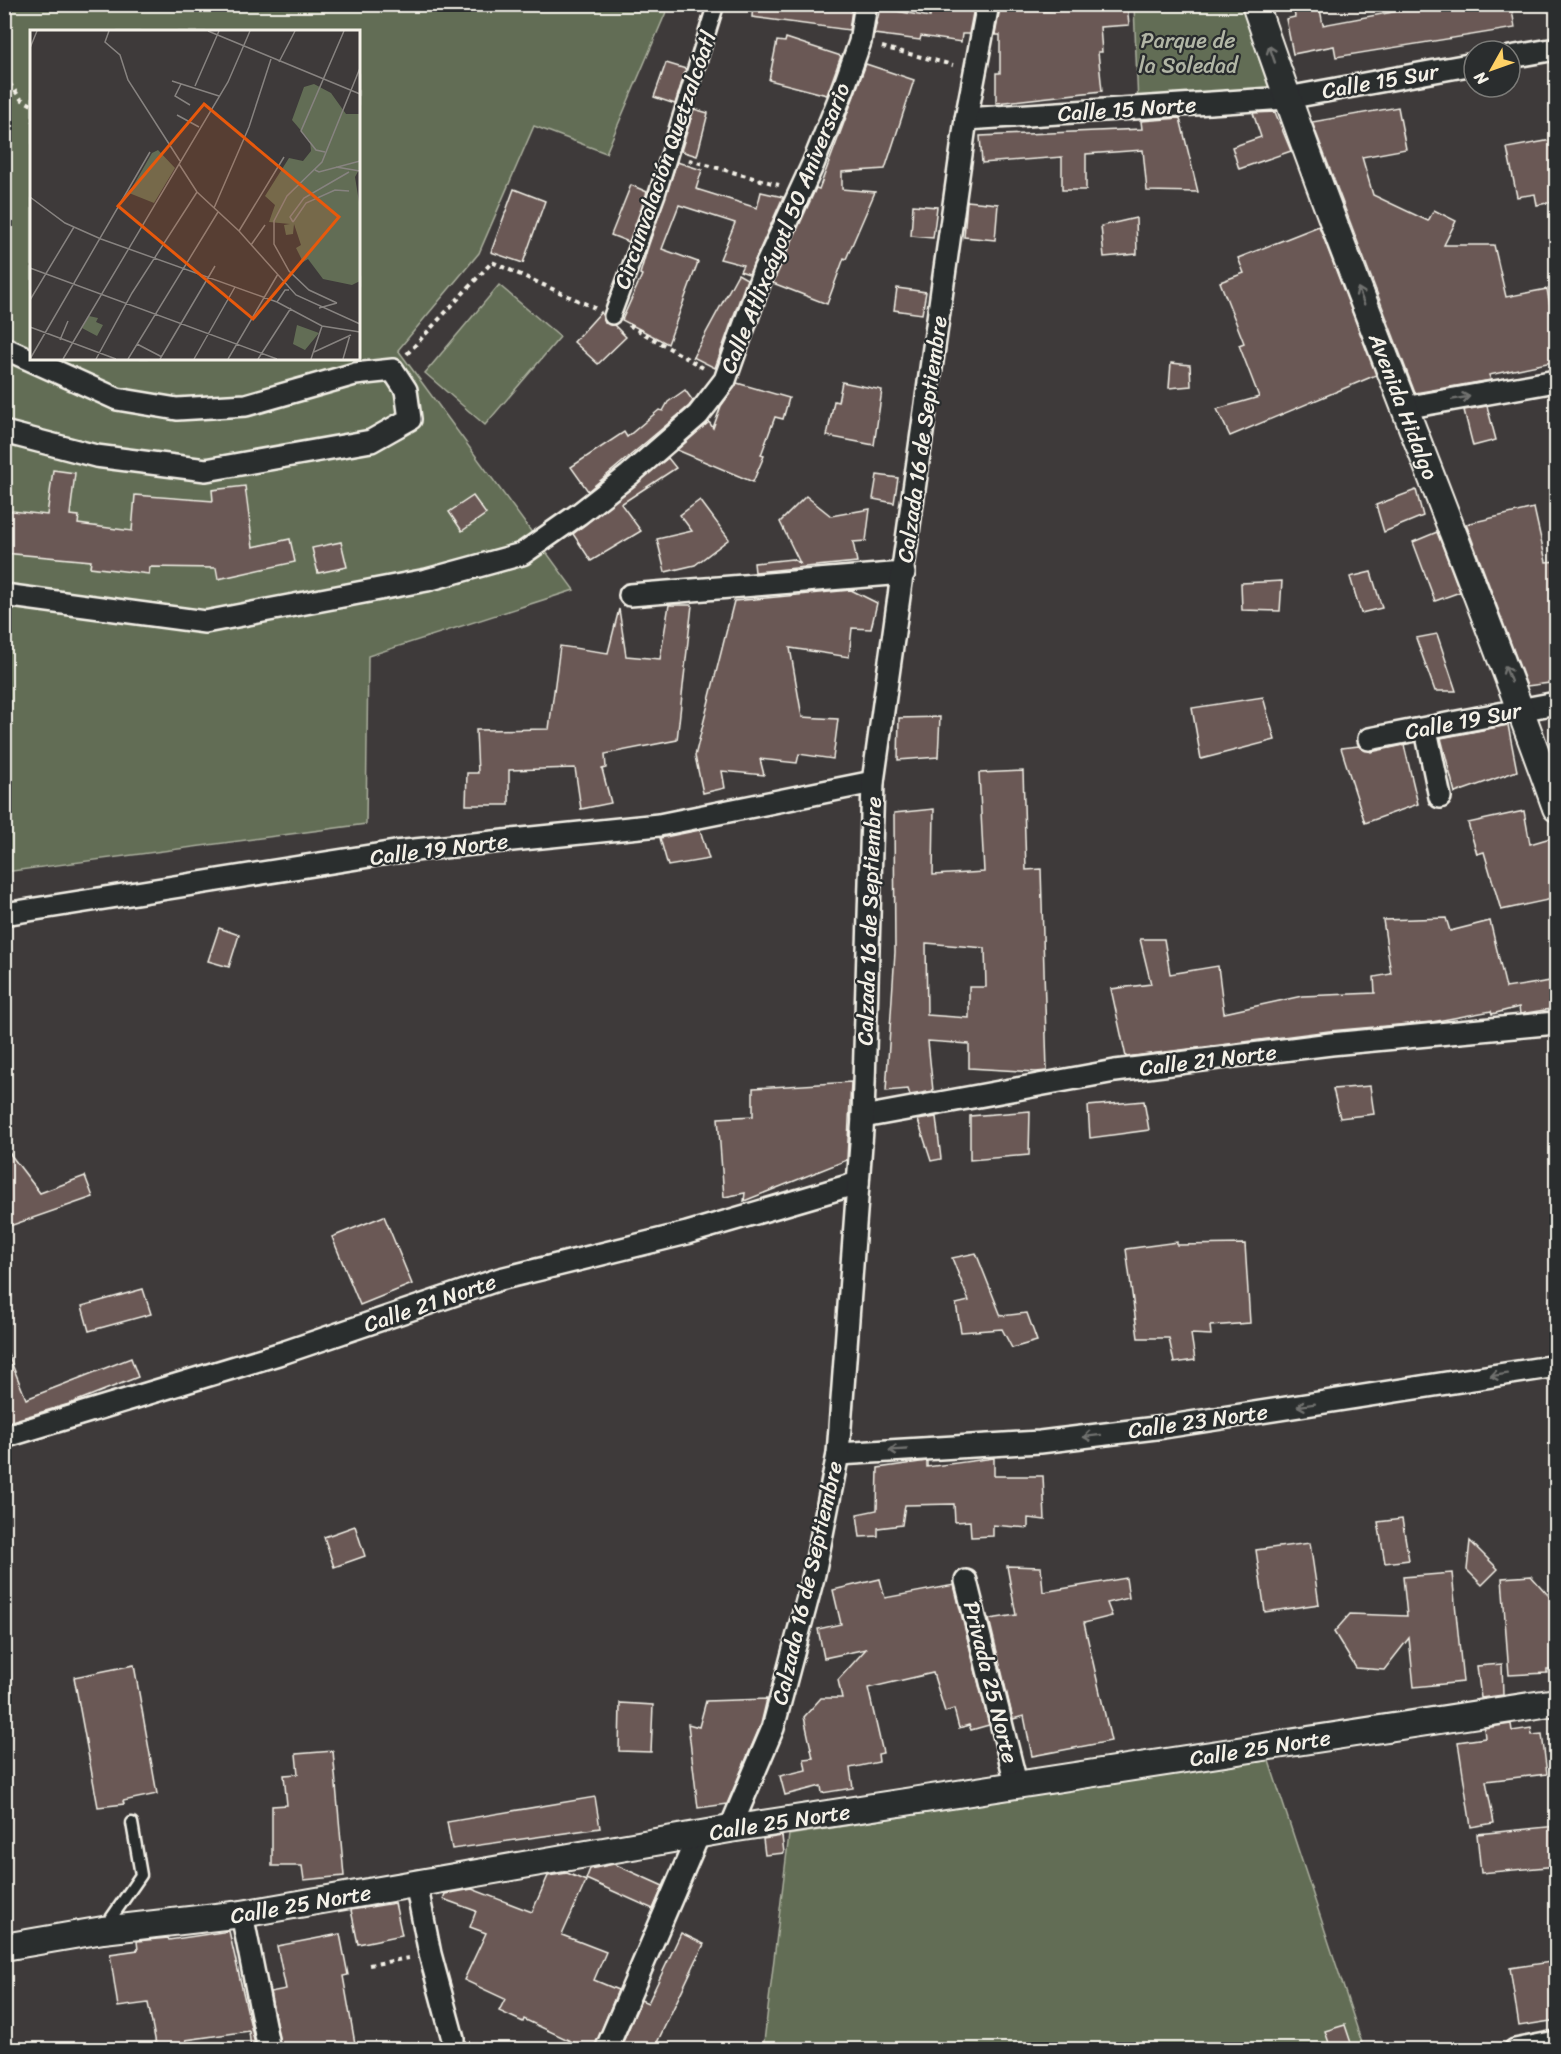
<svg xmlns="http://www.w3.org/2000/svg" width="1561" height="2054" font-family="Sriracha,sans-serif">
<style>
.green{fill:#626d55;stroke:#abaf9e;stroke-width:1.5;fill-rule:evenodd}
.building{fill:#6b5955;stroke:#f4f1e8;stroke-width:1.5;fill-rule:evenodd}
.lines{fill:none;stroke-linecap:round;stroke-linejoin:round}
.service-casing{stroke:#f4f1e8;stroke-width:15}
.pedestrian-casing{stroke:#f4f1e8;stroke-width:20}
.minor-casing{stroke:#f4f1e8;stroke-width:26}
.tertiary-casing{stroke:#f4f1e8;stroke-width:30}
.path{stroke:#f4f1e8;stroke-width:4;stroke-dasharray:4.5 4.5;stroke-linecap:butt}
.service{stroke:#2a2d2e;stroke-width:10}
.pedestrian{stroke:#2a2d2e;stroke-width:15}
.minor{stroke:#2a2d2e;stroke-width:21}
.tertiary{stroke:#2a2d2e;stroke-width:26}
.oneway{stroke:#71726f}
.labels{text-anchor:middle;dominant-baseline:central;stroke-width:4.5;stroke-linejoin:round;paint-order:stroke}
.park-label{font-size:22px;fill:#b2b6a6;stroke:#2a2d2e}
.street-label{font-size:22px;fill:#f4f1e8;stroke:#2a2d2e}
.inset-road{fill:none;stroke:#878380;stroke-width:1.5}
.view{fill:#e8590c;fill-opacity:0.15;stroke:#e8590c;stroke-width:3}
.inset-edge{fill:none;stroke:#f4f1e8;stroke-width:3}
</style>
<rect width="100%" height="100%" fill="#3e3a3a"/>
<filter id="ink" filterUnits="userSpaceOnUse"><feTurbulence type="fractalNoise" baseFrequency=".0167" numOctaves="2"/><feDisplacementMap in="SourceGraphic" scale="12" xChannelSelector="R" yChannelSelector="G"/><feConvolveMatrix kernelMatrix="1 2 1 2 8 2 1 2 1" color-interpolation-filters="sRGB"/></filter>
<g filter="url(#ink)">
<g class="green">
<path d="M4 5H669L606 153 534 126 479 253 398 350 574 590 368 656 366 824 5 872ZM32 32H358V358H32Z"/>
<polygon points="1134,5 1241,5 1271,95 1138,105"/>
<polygon points="499,285 560,337 485,425 425,373"/>
<polygon points="1268,1758 1364,2049 763,2050 789,1835"/>
</g>
<g class="building">
<polygon points="753,4 813,4 852,9 849,30 752,17"/>
<polygon points="931,4 966,4 966,8 974,8 969,34 962,34 961,42 921,36 920,40 874,34 880,8 930,17"/>
<polygon points="1293,4 1319,4 1323,25 1436,4 1511,4 1515,28 1336,57 1334,46 1293,54 1286,19 1295,17"/>
<polygon points="1127,5 1129,25 1100,27 1102,52 1098,52 1102,91 996,103 996,73 1000,73 1000,35 995,35 1000,8 1044,8 1044,11"/>
<polygon points="786,38 841,56 827,95 769,80 777,41 785,42"/>
<polygon points="666,63 686,69 675,104 654,97"/>
<polygon points="866,64 914,80 885,169 842,172 842,189 875,192 846,259 844,258 827,304 773,283 816,188 819,189"/>
<polygon points="1398,107 1406,149 1362,157 1373,195 1428,221 1434,210 1456,221 1444,245 1494,245 1506,297 1547,289 1557,344 1557,361 1489,375 1491,380 1415,393 1312,122"/>
<polygon points="694,109 708,113 697,156 681,151"/>
<polygon points="1275,112 1291,151 1239,169 1232,147 1261,137 1253,113"/>
<polygon points="1180,118 1198,192 1147,191 1143,150 1086,154 1086,190 1062,190 1062,157 982,163 980,136 1142,129 1141,121"/>
<polygon points="1557,139 1557,201 1537,205 1535,194 1517,197 1507,148"/>
<polygon points="677,162 702,170 696,189 757,208 761,192 783,197 749,274 740,271 743,265 720,259 735,223 679,205 662,249 698,262 668,344 622,320 642,275 640,274 647,250"/>
<polygon points="631,185 647,192 629,242 611,235"/>
<polygon points="514,189 545,201 523,263 491,252"/>
<polygon points="967,201 998,204 995,240 964,237"/>
<polygon points="913,205 937,207 933,238 911,236"/>
<polygon points="1136,218 1137,254 1104,257 1101,226"/>
<polygon points="1319,226 1376,375 1230,436 1217,409 1259,397 1239,345 1244,343 1220,282 1244,273 1238,258"/>
<polygon points="738,274 747,279 715,368 693,357"/>
<polygon points="897,288 926,292 922,314 894,310"/>
<polygon points="601,312 605,323 614,325 626,337 598,364 574,342"/>
<polygon points="1171,363 1190,365 1191,386 1169,388"/>
<polygon points="842,382 882,390 874,445 827,436 834,401 838,402"/>
<polygon points="737,383 789,398 783,419 775,417 761,455 764,456 753,482 677,450 709,422 713,428 721,406"/>
<polygon points="685,390 693,401 689,406 588,491 571,467 624,432 627,437 659,410 663,411 668,402"/>
<polygon points="1487,406 1496,440 1473,446 1464,410"/>
<polygon points="668,458 676,468 621,504 641,531 591,561 573,534"/>
<polygon points="53,470 75,473 70,515 79,516 78,524 132,531 135,495 213,501 212,490 245,486 253,547 290,539 295,562 218,579 216,568 150,567 149,574 90,567 91,561 4,553 4,510 47,515"/>
<polygon points="877,475 898,478 894,503 873,499"/>
<polygon points="1416,490 1423,516 1384,532 1376,505"/>
<polygon points="473,496 486,514 462,531 449,512"/>
<polygon points="806,496 831,516 870,509 866,541 853,542 857,562 755,572 754,563 792,559 800,563 780,522"/>
<polygon points="700,500 729,539 695,565 665,572 657,539 692,531 680,515"/>
<polygon points="1534,508 1546,562 1557,561 1557,682 1527,686 1466,524"/>
<polygon points="1437,532 1460,592 1435,601 1413,542"/>
<polygon points="341,542 347,567 318,573 312,548"/>
<polygon points="1371,572 1382,608 1361,613 1350,577"/>
<polygon points="1282,581 1280,611 1242,610 1241,583"/>
<polygon points="851,590 877,603 871,629 852,628 849,657 790,648 802,717 838,719 833,759 799,754 797,763 760,759 764,775 722,771 725,788 703,793 695,756 734,601"/>
<polygon points="669,605 692,605 677,740 605,754 606,768 602,769 611,803 581,809 575,768 509,770 509,805 466,805 467,773 478,773 476,730 549,729 560,646 608,653 619,609 626,656 660,659"/>
<polygon points="1437,634 1456,691 1435,691 1416,638"/>
<polygon points="1263,697 1275,740 1201,759 1192,708"/>
<polygon points="940,717 938,757 898,760 899,718"/>
<polygon points="1508,725 1517,771 1455,793 1441,738"/>
<polygon points="1404,745 1418,804 1365,823 1341,748 1359,746 1371,752"/>
<path d="M1023 771 1026 870 1041 869 1047 1071 1036 1072 969 1068V1044L928 1041 933 1091 910 1095 908 1089 886 1091 895 952 894 813 934 809 933 875 984 872 979 773ZM926 943 985 948 986 987H969V1018L927 1015Z"/>
<polygon points="1524,811 1530,844 1557,836 1557,898 1501,910 1484,852 1477,854 1468,823"/>
<polygon points="700,830 709,859 668,866 660,838"/>
<polygon points="1446,918 1450,931 1490,921 1506,988 1557,980 1557,1008 1520,1014 1519,1007 1492,1014 1491,1011 1432,1022 1329,1031 1126,1057 1111,989 1151,984 1140,939 1164,939 1170,974 1218,966 1224,1013 1302,996 1375,993 1374,977 1391,974 1383,920"/>
<polygon points="219,928 239,935 229,967 208,961"/>
<polygon points="851,1082 847,1160 744,1201 745,1193 724,1197 718,1118 753,1116 753,1088"/>
<polygon points="1370,1086 1374,1114 1340,1118 1333,1089"/>
<polygon points="1144,1101 1149,1130 1090,1138 1088,1106"/>
<polygon points="1030,1111 1029,1155 970,1160 970,1116"/>
<polygon points="936,1117 941,1159 931,1161 918,1120"/>
<polygon points="4,1146 40,1193 85,1176 93,1197 4,1228"/>
<polygon points="384,1216 412,1284 360,1305 332,1237"/>
<polygon points="1177,1242 1177,1245 1245,1244 1250,1323 1210,1326 1211,1335 1191,1334 1195,1360 1174,1363 1169,1338 1138,1338 1126,1249"/>
<polygon points="976,1253 1001,1316 1027,1313 1037,1341 1012,1348 1002,1329 961,1332 956,1304 969,1301 952,1258"/>
<polygon points="143,1289 151,1314 89,1331 82,1306"/>
<polygon points="5,1347 26,1399 131,1358 138,1377 69,1404 8,1422 4,1413"/>
<polygon points="994,1458 994,1476 1043,1476 1045,1520 1028,1518 1028,1528 993,1525 993,1536 971,1537 970,1521 955,1522 954,1504 905,1505 902,1525 878,1528 878,1536 860,1537 857,1514 877,1510 878,1468 927,1461 927,1467"/>
<polygon points="1402,1519 1409,1560 1385,1563 1378,1522"/>
<polygon points="355,1526 365,1556 334,1567 324,1537"/>
<polygon points="1470,1541 1498,1569 1482,1585 1467,1570"/>
<polygon points="1310,1543 1319,1604 1265,1612 1256,1550"/>
<polygon points="1007,1566 1041,1567 1043,1592 1126,1578 1129,1598 1107,1603 1112,1616 1084,1623 1111,1741 1032,1756 1024,1716 1013,1719 989,1619 1016,1615"/>
<polygon points="1452,1573 1463,1682 1414,1687 1409,1638 1384,1670 1356,1668 1334,1632 1350,1614 1407,1616 1403,1577"/>
<polygon points="1531,1576 1557,1605 1557,1669 1547,1669 1547,1673 1509,1675 1502,1578"/>
<polygon points="880,1579 885,1598 954,1585 989,1725 971,1730 969,1725 959,1728 954,1709 945,1712 933,1673 868,1688 883,1753 878,1754 879,1762 850,1768 853,1788 822,1793 821,1786 785,1795 780,1776 806,1770 804,1759 813,1758 804,1717 821,1698 842,1698 838,1680 866,1649 824,1658 818,1629 841,1624 833,1590"/>
<polygon points="1502,1664 1503,1695 1481,1698 1477,1666"/>
<polygon points="134,1665 157,1794 123,1801 124,1804 98,1807 74,1677"/>
<polygon points="767,1699 761,1724 727,1804 698,1808 688,1724 699,1727 706,1701"/>
<polygon points="620,1703 653,1705 651,1752 619,1751"/>
<polygon points="1511,1724 1512,1731 1531,1728 1532,1735 1542,1734 1547,1774 1486,1781 1494,1823 1471,1827 1458,1742 1485,1738 1484,1728"/>
<polygon points="333,1751 344,1876 304,1880 302,1866 272,1866 272,1806 287,1805 284,1775 298,1774 296,1754"/>
<polygon points="595,1797 600,1828 452,1849 447,1822"/>
<polygon points="1557,1826 1557,1866 1481,1873 1477,1834"/>
<polygon points="782,1836 784,1853 765,1855 763,1839"/>
<polygon points="614,1864 663,1886 653,1909 586,1879 590,1869"/>
<polygon points="567,1873 586,1881 562,1935 606,1952 594,1980 618,1990 594,2049 587,2049 524,2019 523,2022 499,2011 505,1999 464,1980 486,1933 470,1927 476,1911 443,1899 445,1894 472,1889 532,1912 548,1876"/>
<polygon points="395,1903 402,1935 358,1944 351,1910"/>
<polygon points="229,1931 256,2049 251,2049 249,2031 186,2040 188,2049 157,2049 148,2003 118,2007 110,1954 138,1950 137,1941 168,1938 169,1940"/>
<polygon points="681,1933 704,1944 654,2049 620,2049 641,2000 648,2003"/>
<polygon points="340,1934 348,1975 343,1976 356,2049 281,2049 270,1992 286,1989 277,1946"/>
<polygon points="1557,1961 1557,2020 1519,2026 1510,1968"/>
<polygon points="1345,2025 1353,2049 1331,2049 1325,2031"/>
</g>
<g class="lines">
<g class="service-casing">
<polyline id="service" points="105,1927 141,1875 132,1823"/>
</g>
<g class="pedestrian-casing">
<polyline id="pedestrian" points="612,316 657,194 716,4"/>
</g>
<g class="minor-casing">
<g id="minor">
<polyline points="1510,57 1556,49"/>
<polyline points="966,119 1287,98 1474,64"/>
<polyline points="4,348 117,399 177,409 246,405 355,374 393,370 406,390 410,419 371,441 206,470 96,456 4,432"/>
<polyline points="1404,408 1556,381"/>
<polyline points="4,595 205,622 427,580 522,554 579,514 629,475 698,415 725,380 764,270 813,164 844,87 860,42 866,4"/>
<polyline points="630,595 904,573"/>
<polyline points="1426,730 1440,797"/>
<polyline points="1369,739 1556,703"/>
<polyline points="4,914 395,852 659,825 873,782"/>
<polyline points="863,1117 1115,1071 1331,1044 1556,1023"/>
<polyline points="4,1437 285,1352 500,1279 687,1233 858,1183"/>
<polyline points="838,1454 1040,1442 1164,1427 1556,1366"/>
<polyline points="966,1581 1016,1783"/>
<polyline points="730,1829 773,1728 814,1574 838,1454 863,1117 873,782 966,119 988,4"/>
<polyline points="416,1883 430,1954 453,2039"/>
<polyline points="242,1914 269,2050"/>
<polyline points="606,2050 698,1836"/>
<polyline points="1515,2050 1556,2042"/>
</g>
</g>
<g class="tertiary-casing">
<g id="tertiary">
<path id="s1" d="M1255 4C1347 275 1460 538 1556 808"/>
<path id="s2" d="M4 1947 103 1930 242 1914 730 1829 1556 1702"/>
</g>
</g>
<g class="path">
<polyline points="882,47 953,65"/>
<polyline points="4,76 21,99 32,105"/>
<polyline points="689,160 779,185"/>
<polyline points="629,325 705,369"/>
<polyline points="407,354 492,262 595,308"/>
<polyline points="369,1965 409,1958"/>
</g>
<use href="#service" class="service"/>
<use href="#pedestrian" class="pedestrian"/>
<use href="#minor" class="minor"/>
<use href="#tertiary" class="tertiary"/>
</g>
<defs><path id="oneway-shaft" d="M-6 0H5M1.5-3L5.5 0L1.5 3" fill="none" stroke-width="1.6" stroke-linecap="round" stroke-linejoin="round" transform="scale(1.5)"/></defs>
<g class="oneway">
<use href="#oneway-shaft" transform="translate(1272 54) rotate(-109)"/>
<use href="#oneway-shaft" transform="translate(1361 296) rotate(-111)"/>
<use href="#oneway-shaft" transform="translate(1461 398) rotate(-10)"/>
<use href="#oneway-shaft" transform="translate(1508 674) rotate(-111)"/>
<use href="#oneway-shaft" transform="translate(1499 1375) rotate(171)"/>
<use href="#oneway-shaft" transform="translate(1306 1405) rotate(171)"/>
<use href="#oneway-shaft" transform="translate(1092 1436) rotate(173)"/>
<use href="#oneway-shaft" transform="translate(898 1450) rotate(177)"/>
</g>
</g>
<g class="labels">
<g class="park-label">
<text x="1188" y="40">Parque de<tspan x="1188" dy="25">la Soledad</tspan></text>
</g>
<g class="street-label">
<text transform="translate(1380 81) rotate(-10)">Calle 15 Sur</text>
<text transform="translate(1127 109) rotate(-4)">Calle 15 Norte</text>
<text transform="translate(665 160) rotate(-71)">Circunvalación Quetzalcóatl</text>
<text transform="translate(785 228) rotate(-68)">Calle Atlixcáyotl 50 Aniversario</text>
<text stroke="none"><textPath href="#s1" startOffset="429">Avenida Hidalgo</textPath></text>
<text transform="translate(922 439) rotate(-82)">Calzada 16 de Septiembre</text>
<text transform="translate(1463 721) rotate(-11)">Calle 19 Sur</text>
<text transform="translate(439 849) rotate(-7)">Calle 19 Norte</text>
<text transform="translate(869 921) rotate(-88)">Calzada 16 de Septiembre</text>
<text transform="translate(1208 1060) rotate(-7)">Calle 21 Norte</text>
<text transform="translate(430 1303) rotate(-19)">Calle 21 Norte</text>
<text transform="translate(1198 1421) rotate(-8)">Calle 23 Norte</text>
<text transform="translate(807 1583) rotate(-77)">Calzada 16 de Septiembre</text>
<text transform="translate(991 1682) rotate(76)">Privada 25 Norte</text>
<text stroke="none"><textPath href="#s2" startOffset="1272">Calle 25 Norte</textPath></text>
<text stroke="none"><textPath href="#s2" startOffset="786">Calle 25 Norte</textPath></text>
<text stroke="none"><textPath href="#s2" startOffset="300">Calle 25 Norte</textPath></text>
</g>
</g>
<g transform="translate(30 30)">
<rect width="330" height="330" fill="#3e3a3a"/>
<path d="M284 54 301 63 316 84H330V138L325 147 330 178V251L322 255 293 249 278 229 273 232 266 218 271 215 264 194 263 204 256 205 254 195 260 194 239 192 245 175 235 166 259 128 273 131 281 121 280 111 262 90 274 57ZM128 120 145 138 124 173 99 163 122 123ZM59 286 68 288 66 292 73 295 67 306 52 298ZM267 295 289 303 275 320 263 314Z" fill="#626d55"/>
<path class="inset-road" d="M79 1 75 12 90 25 98 50 150 131M178 1 330 64M0 18 7 1M249 32 265 1M142 51 189 66M151 54 145 66 160 75M165 56 189 1M147 85 169 97M295 122 286 120 271 101 314 1M149 134 167 162 209 201 266 265 330 294M306 137 330 141M285 140 289 142 330 131M0 167 35 193 71 209 247 272 292 296 330 302M184 178 219 97 241 29M263 192 260 187 274 168 319 142M263 192 276 173 305 160 319 161M209 201 254 127M221 215 235 195M0 238 247 329M0 270 44 197M247 272 255 260H259M307 273 279 260 259 241 244 214V191L257 166 292 132 330 38M289 278 307 273M0 297 86 329M30 310 38 291M107 314 132 327M284 322 321 305M0 329 120 122M33 329 198 52 220 1M66 329 102 263 167 162M98 329 188 182M130 329 185 236M164 329 205 257M198 329 248 244M228 329 261 278M281 329 292 296M313 329 320 305"/>
<path class="view" d="M174 74 309 187 223 289 88 176Z"/>
<rect width="330" height="330" class="inset-edge"/>
</g>
<rect width="1561" height="2054" fill="none" stroke="#2a2d2e" stroke-width="24"/>
<rect x="12" y="12" width="1537" height="2030" fill="none" stroke="#f4f1e8" stroke-width="2" filter="url(#ink)"/>
<g transform="translate(1492 69) rotate(230)"><circle r="28" fill="#2a2d2e" stroke="#7b7b78" stroke-width="1.5"/>
<path d="M0-4.5L10 22L0 15L-10 22Z" fill="#ffd166"/>
<text y="-9" font-size="16" font-weight="bold" text-anchor="middle" fill="#f4f1e8">N</text>
</g>
</svg>
